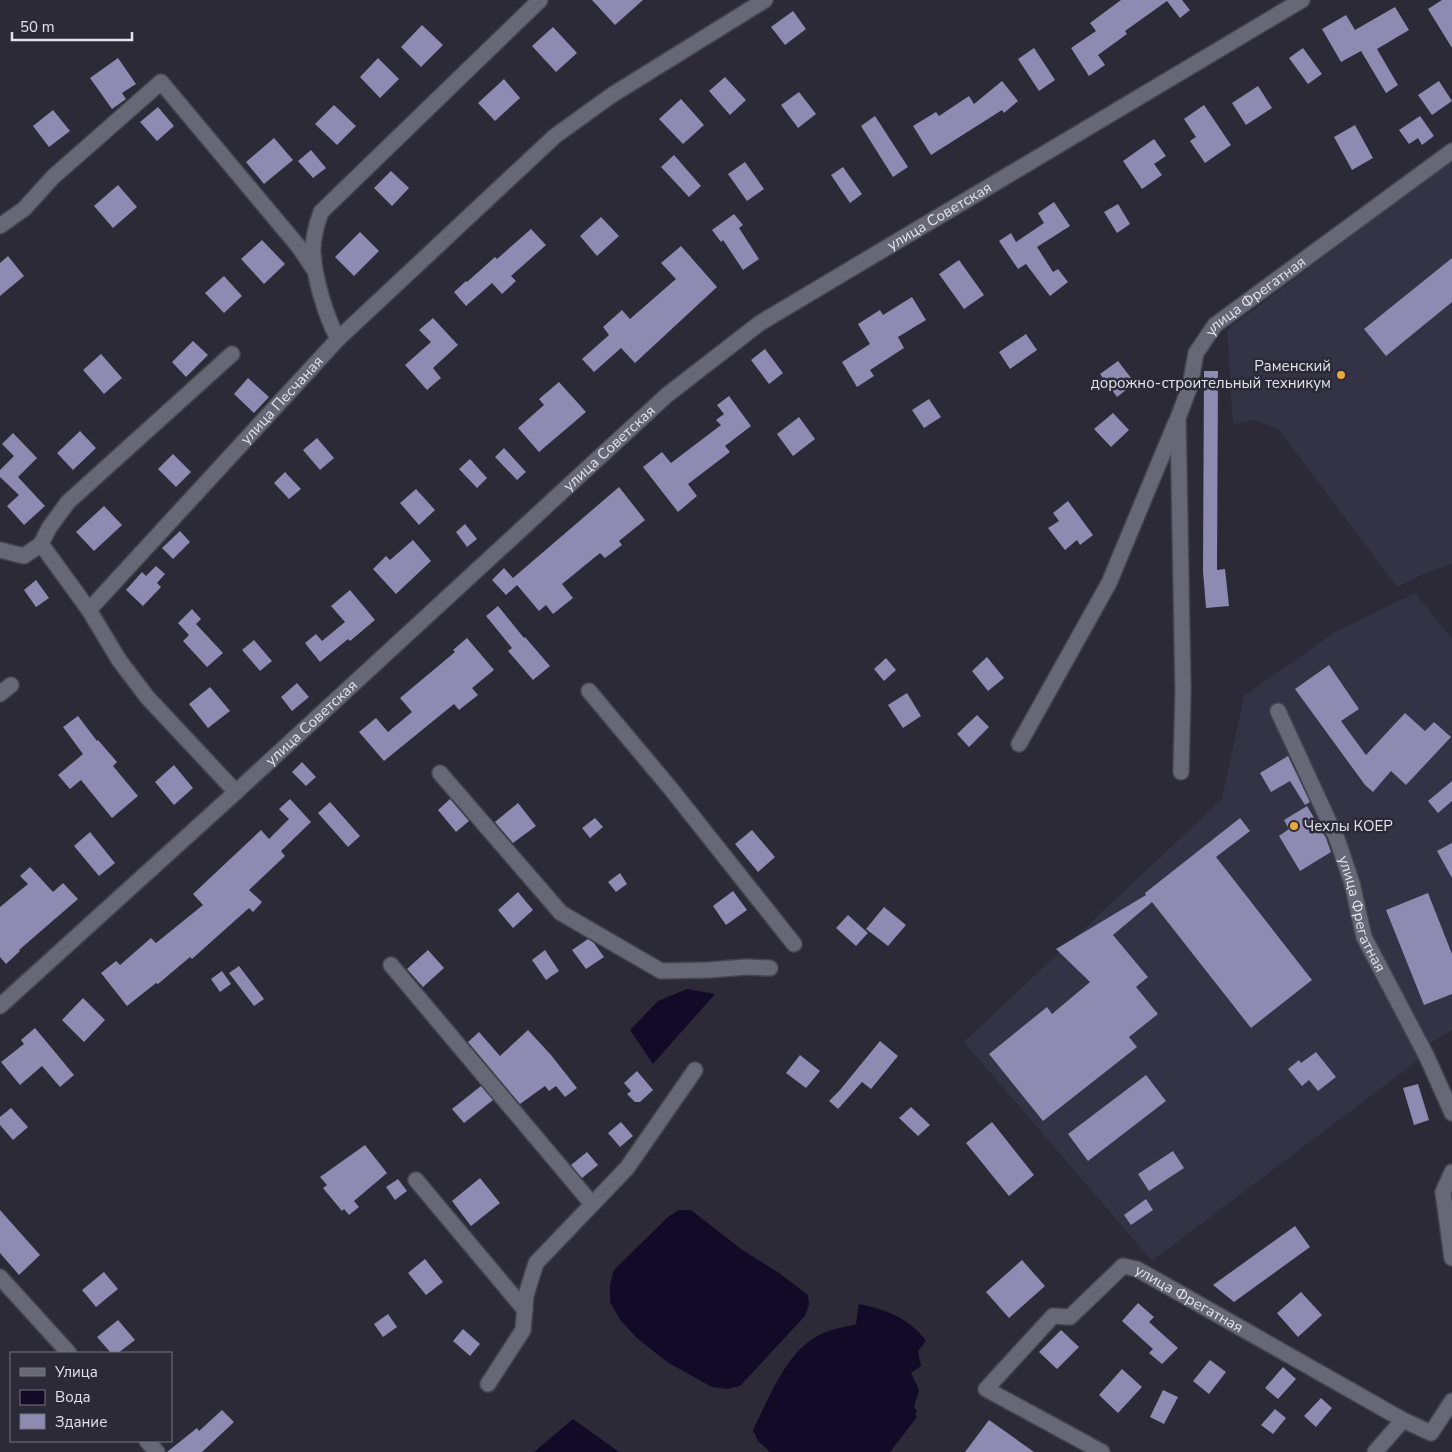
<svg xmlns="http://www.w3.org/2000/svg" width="1452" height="1452" font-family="'Nunito Sans',sans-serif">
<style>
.built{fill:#343245}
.water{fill:#120b28}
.building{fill:#8e8ab1}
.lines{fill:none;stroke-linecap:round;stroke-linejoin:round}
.minor-casing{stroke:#45454f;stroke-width:18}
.minor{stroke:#686776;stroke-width:15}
.poi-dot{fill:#eaaa38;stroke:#2c2a37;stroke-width:2}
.labels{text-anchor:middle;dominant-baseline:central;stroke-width:5;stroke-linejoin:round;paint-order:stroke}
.street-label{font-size:15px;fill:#e2e2ea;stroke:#2c2a37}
.poi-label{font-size:15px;fill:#e2e2ea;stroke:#2c2a37;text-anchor:end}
</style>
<rect width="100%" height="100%" fill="#2c2a37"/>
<g class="built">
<polygon points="1452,160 1452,564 1421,575 1397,587 1279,430 1255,420 1233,424 1227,330"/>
<polygon points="1415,593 1452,639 1452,1030 1421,1049 1424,1054 1409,1067 1152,1261 964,1042 1222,799 1244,696 1335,632"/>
</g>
<g class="water">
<polygon points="687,989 715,994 653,1064 630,1030 658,1001"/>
<polygon points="679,1210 691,1210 741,1249 779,1273 808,1295 809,1305 805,1316 740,1386 727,1389 712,1387 667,1362 637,1338 621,1321 610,1302 610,1285 614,1270 669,1216"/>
<path d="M859 1304C884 1309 910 1318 926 1341L918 1351 921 1366 911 1373 919 1390 914 1407 917 1411 915 1414 917 1417 890 1452H770L758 1441 753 1430C771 1395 787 1347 826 1332 835 1328 847 1327 856 1324Z"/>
<polygon points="573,1419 619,1452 534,1452"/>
</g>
<g class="building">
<polygon points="592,0 643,0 615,25"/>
<polygon points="1121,0 1182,0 1190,10 1180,18 1167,1 1125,31 1127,34 1098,55 1105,65 1089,76 1071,48 1096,31 1090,23"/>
<polygon points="1442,0 1452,0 1452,48 1428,9"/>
<polygon points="1395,7 1409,30 1377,49 1398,85 1386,93 1361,51 1341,62 1322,29 1346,15 1355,30"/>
<polygon points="793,11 806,29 785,45 771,27"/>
<polygon points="422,25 443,45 421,67 401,47"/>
<polygon points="553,27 577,53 556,72 532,46"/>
<polygon points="1034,48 1055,80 1039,91 1018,59"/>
<polygon points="1303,48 1322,74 1308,84 1289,58"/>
<polygon points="118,58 136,84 122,93 126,99 112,109 90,78"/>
<polygon points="378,58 399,79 380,98 360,77"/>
<polygon points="725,77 746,100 730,115 709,91"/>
<polygon points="504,79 520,98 495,121 478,103"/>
<polygon points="1002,81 1018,101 1004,113 1002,110 931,155 913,126 936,112 939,116 969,96 974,104"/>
<polygon points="1439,81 1452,101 1432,115 1418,95"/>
<polygon points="1258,86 1272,108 1246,125 1232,103"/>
<polygon points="799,92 816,114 798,128 781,105"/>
<polygon points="681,99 704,125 683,144 659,119"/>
<polygon points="334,105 356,126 337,145 315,124"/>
<polygon points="1204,105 1231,145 1205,163 1190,141 1196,137 1184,119"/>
<polygon points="158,107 174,126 157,141 140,122"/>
<polygon points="53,110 70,131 49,147 33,126"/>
<polygon points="875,116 908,167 893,177 861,126"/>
<polygon points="1420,116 1434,136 1422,145 1418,138 1409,144 1399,130"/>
<polygon points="1355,125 1373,158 1352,170 1334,137"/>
<polygon points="274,138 293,160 264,184 246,162"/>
<polygon points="1154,139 1166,156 1154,164 1162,175 1142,189 1123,161"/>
<polygon points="311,150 326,168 313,178 298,161"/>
<polygon points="674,155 701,186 689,197 661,167"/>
<polygon points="745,162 764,189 747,201 728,174"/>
<polygon points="843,167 862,194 850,203 831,175"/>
<polygon points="391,171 409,188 392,206 374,188"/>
<polygon points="118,185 137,207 113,228 94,206"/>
<polygon points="1054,202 1070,226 1037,247 1053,272 1058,269 1068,282 1050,296 1026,264 1018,269 999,241 1011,233 1016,242 1044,223 1038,213"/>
<polygon points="1118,204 1130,224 1117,233 1104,212"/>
<polygon points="734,214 743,225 739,228 759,259 743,270 723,240 721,242 712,230"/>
<polygon points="601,217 619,236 597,256 580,236"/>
<polygon points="531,229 546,245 511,276 516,281 502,294 492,283 466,306 454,292 466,281 467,282 495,257 497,259"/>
<polygon points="360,232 379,251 354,276 335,257"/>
<polygon points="262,240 285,264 264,284 241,259"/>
<polygon points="681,246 717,287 635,363 621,348 594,372 582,359 609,335 603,327 622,310 630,319 676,279 661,263"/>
<polygon points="8,256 24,276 0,296 0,263"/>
<polygon points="1452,258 1452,302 1386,356 1364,329"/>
<polygon points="959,260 984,295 964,309 939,274"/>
<polygon points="224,276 242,296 224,313 205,293"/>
<polygon points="912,297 926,320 898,337 904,348 870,370 874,376 857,387 842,362 870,344 858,324 880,310 883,315"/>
<polygon points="433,318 458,345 433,368 441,378 427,390 405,365 431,342 419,330"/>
<polygon points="1026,334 1037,350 1010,369 999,352"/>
<polygon points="193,341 208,355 186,377 172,362"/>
<polygon points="765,349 783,373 769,384 751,360"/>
<polygon points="101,354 122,378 104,394 83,370"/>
<polygon points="1118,361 1135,383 1117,397 1100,374"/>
<polygon points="1204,371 1218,371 1217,570 1225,569 1229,606 1206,608 1203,571"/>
<polygon points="248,378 269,397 254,413 234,394"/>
<polygon points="559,382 586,412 539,452 518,428 544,405 539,399"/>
<polygon points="729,396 751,426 725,446 730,452 688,484 697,496 678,512 643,467 662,452 671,463 721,425 716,420 724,414 717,405"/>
<polygon points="929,399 941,417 924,428 912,410"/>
<polygon points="1113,413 1129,430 1111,447 1094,429"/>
<polygon points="799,417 815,439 793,456 777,434"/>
<polygon points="80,431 96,448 73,470 57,453"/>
<polygon points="13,433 37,458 18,477 45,506 24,525 7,506 19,495 0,477 0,470 14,456 2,444"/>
<polygon points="317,438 334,458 320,470 303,450"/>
<polygon points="504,448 526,472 517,480 495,457"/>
<polygon points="173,454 191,472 176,487 158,469"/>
<polygon points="470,459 487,478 477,488 459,469"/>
<polygon points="285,472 301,489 289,499 274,483"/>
<polygon points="619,487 645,520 619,541 622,545 605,558 600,553 562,584 573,598 553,614 546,605 539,611 517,585 506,595 492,580 504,568 513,578"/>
<polygon points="416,489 435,510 419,525 400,503"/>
<polygon points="1068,501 1093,535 1080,545 1077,540 1065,550 1048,528 1059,521 1053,513"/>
<polygon points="104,506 122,525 94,551 76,532"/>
<polygon points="465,524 477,539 467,547 456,532"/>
<polygon points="180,531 190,542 173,559 162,548"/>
<polygon points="413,540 431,561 396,594 373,569 386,556 390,560"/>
<polygon points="156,566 165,574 157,583 161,587 143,606 126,590 142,572 146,576"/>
<polygon points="36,580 49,598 36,607 24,590"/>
<polygon points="350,590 375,620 350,641 348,639 320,662 305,643 316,634 322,641 345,622 331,606"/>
<polygon points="498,606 524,638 525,637 550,666 533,680 508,651 512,648 486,616"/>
<polygon points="192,609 201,619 196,624 223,653 207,667 183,641 189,635 178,623"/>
<polygon points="467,638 494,670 472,688 478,695 459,710 454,704 384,761 359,732 376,718 388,732 412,712 400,698 455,652 453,650"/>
<polygon points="254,640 272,661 260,671 242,650"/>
<polygon points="987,657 1004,678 988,691 972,671"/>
<polygon points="886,658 896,670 884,681 874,669"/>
<polygon points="1329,665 1359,709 1341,721 1366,755 1405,713 1425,731 1434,722 1451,737 1406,785 1391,771 1373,792 1365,785 1295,689"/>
<polygon points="297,683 309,697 292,711 281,697"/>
<polygon points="210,687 230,711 208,728 189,704"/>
<polygon points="907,693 921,716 903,728 888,705"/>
<polygon points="977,715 989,727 969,747 957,734"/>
<polygon points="78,716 97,741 98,740 117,762 113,766 138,796 112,818 81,780 70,789 58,775 83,754 63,727"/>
<polygon points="1288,756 1310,802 1305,805 1290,781 1271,792 1260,773"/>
<polygon points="302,762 316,777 306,786 292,772"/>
<polygon points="174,765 193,788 174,805 155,782"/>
<polygon points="1452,781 1452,801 1438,813 1428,801"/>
<polygon points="290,799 311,822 281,851 285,856 249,890 262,902 253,912 249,908 192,959 190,957 158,984 156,983 127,1006 101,973 116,961 120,965 151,938 156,943 203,905 193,894 261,830 269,839 289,819 279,809"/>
<polygon points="450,799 469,821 456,832 438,810"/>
<polygon points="330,802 360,836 348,847 318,813"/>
<polygon points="518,803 536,826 513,843 495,822"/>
<polygon points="1307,806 1326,838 1331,852 1300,871 1279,836 1289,829 1284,820"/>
<polygon points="595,818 603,827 590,838 582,828"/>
<polygon points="1240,818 1250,831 1216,857 1312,980 1251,1028 1152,902 1113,935 1148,977 1136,987 1158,1014 1129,1037 1137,1047 1043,1121 989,1054 1047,1007 1052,1014 1090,982 1056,949 1146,895 1145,893"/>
<polygon points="752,830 775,857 758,872 735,844"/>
<polygon points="90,832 115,863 99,876 74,846"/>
<polygon points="1452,843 1452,878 1437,851"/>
<polygon points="30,867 53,892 63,883 78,899 19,950 20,951 6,964 0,957 0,907 28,884 20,876"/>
<polygon points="620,873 627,884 616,892 608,882"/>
<polygon points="733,891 747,910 726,925 713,906"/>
<polygon points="518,892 533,910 513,928 498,910"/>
<polygon points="1428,893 1452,954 1452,994 1424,1005 1386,910"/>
<polygon points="884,907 906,925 888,946 866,929"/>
<polygon points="848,915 868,933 856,946 836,928"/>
<polygon points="588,939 594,943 604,957 586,969 572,950"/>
<polygon points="428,950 444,968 423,987 407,969"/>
<polygon points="545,950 559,971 546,980 532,960"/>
<polygon points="239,966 264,999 254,1006 229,973"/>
<polygon points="222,971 231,984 220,992 211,979"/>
<polygon points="83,998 105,1020 84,1042 62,1020"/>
<polygon points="35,1028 74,1075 60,1087 42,1066 20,1085 1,1062 24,1044 21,1040"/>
<polygon points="528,1030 551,1055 577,1088 565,1097 556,1086 549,1091 545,1086 520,1104 468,1042 479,1032 500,1056"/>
<polygon points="880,1041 898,1056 871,1089 862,1082 838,1109 829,1101 840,1090"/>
<polygon points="1316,1052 1336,1077 1318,1091 1309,1080 1302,1086 1288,1069 1299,1060 1301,1063"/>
<polygon points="800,1055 820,1071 806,1088 786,1073"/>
<polygon points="637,1071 653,1090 640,1102 635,1102 627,1094 631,1091 624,1083"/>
<polygon points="1146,1075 1166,1101 1088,1161 1068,1134"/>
<polygon points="1418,1084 1429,1120 1414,1125 1403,1088"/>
<polygon points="481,1086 493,1100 464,1123 452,1109"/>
<polygon points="911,1107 930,1125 918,1136 899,1118"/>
<polygon points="11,1108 28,1127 13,1140 0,1125 0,1117"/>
<polygon points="621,1122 633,1136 620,1147 608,1133"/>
<polygon points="992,1122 1034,1175 1009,1196 966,1143"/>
<polygon points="365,1145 387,1173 354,1201 359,1207 349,1215 344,1209 342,1211 323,1188 327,1185 320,1177"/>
<polygon points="1173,1151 1184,1168 1149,1191 1138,1174"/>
<polygon points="587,1152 598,1165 582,1178 571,1165"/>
<polygon points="480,1178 500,1203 471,1226 452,1201"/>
<polygon points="398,1179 407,1191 395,1200 386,1187"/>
<polygon points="1146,1199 1153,1210 1131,1225 1124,1215"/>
<polygon points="0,1210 40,1255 19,1275 0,1253"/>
<polygon points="1295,1226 1310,1247 1234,1302 1213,1285"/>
<polygon points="425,1259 443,1282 426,1295 408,1273"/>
<polygon points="1022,1260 1045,1286 1009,1318 986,1292"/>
<polygon points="104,1272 118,1289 96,1307 82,1290"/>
<polygon points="1301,1292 1322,1315 1298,1337 1277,1313"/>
<polygon points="1138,1303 1154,1317 1149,1322 1178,1348 1162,1364 1149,1353 1153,1349 1122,1321"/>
<polygon points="388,1314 397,1327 383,1337 374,1324"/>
<polygon points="118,1320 135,1340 118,1353 111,1353 97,1337"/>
<polygon points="463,1329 480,1344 470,1356 453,1341"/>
<polygon points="1061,1330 1079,1347 1057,1369 1039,1352"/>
<polygon points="1210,1360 1226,1372 1209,1394 1193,1381"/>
<polygon points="1283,1367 1296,1379 1278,1399 1265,1388"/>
<polygon points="1122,1369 1142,1387 1118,1413 1099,1395"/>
<polygon points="1163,1390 1178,1397 1164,1424 1150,1417"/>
<polygon points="1321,1398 1332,1408 1316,1427 1304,1416"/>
<polygon points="1275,1409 1286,1418 1273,1434 1261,1425"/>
<polygon points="222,1410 234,1422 202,1452 167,1452 197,1428 199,1431"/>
<polygon points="989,1420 1034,1452 965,1452"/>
</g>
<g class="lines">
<g class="minor-casing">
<g id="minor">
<polyline points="0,226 24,209 53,177 161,82 299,247 313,268"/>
<polyline points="338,339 555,136 612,95 765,0"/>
<polyline points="41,544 49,528 68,502 232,354"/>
<polyline points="0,550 24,556 41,544 89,610"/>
<polyline points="589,691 671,789 794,944"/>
<polyline points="0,694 11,685"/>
<path id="s1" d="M1278 711 1337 839 1352 883 1364 937 1427 1057 1452 1113"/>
<polyline points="1019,744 1109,583 1176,422"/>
<path id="s2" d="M1181 772 1183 691 1178 418 1190 386 1196 353 1215 325 1452 151"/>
<polyline points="440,773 561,913 661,971 708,970 747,967 770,968"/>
<path id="s3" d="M236 792 147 697 119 660 89 610 338 339C326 317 315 280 313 254 312 240 316 226 321 212L540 0"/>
<polyline points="391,965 592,1204"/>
<path id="s4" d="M0 1006 236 792 667 395 760 323 1302 0"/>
<polyline points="1452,1172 1443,1192 1452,1258"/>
<polyline points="416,1180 525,1310"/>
<polyline points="0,1277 69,1353"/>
<polyline points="488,1384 523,1330 526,1295 536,1263 627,1168 695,1070"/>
<polyline points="147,1441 157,1452"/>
<path id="s5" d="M1102 1452 986 1389 1053 1316 1070 1317 1123 1266 1137 1269 1403 1420 1431 1433 1452 1401"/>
<polyline points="1375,1452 1403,1420"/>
</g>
</g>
<use href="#minor" class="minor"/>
</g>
<g class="poi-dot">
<circle cx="1341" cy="375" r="5"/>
<circle cx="1294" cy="826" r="5"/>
</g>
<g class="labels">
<g class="street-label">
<text stroke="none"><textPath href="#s4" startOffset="1231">улица Советская</textPath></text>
<text stroke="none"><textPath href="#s2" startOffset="505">улица Фрегатная</textPath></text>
<text stroke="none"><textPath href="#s3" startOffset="520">улица Песчаная</textPath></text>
<text stroke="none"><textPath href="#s4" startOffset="826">улица Советская</textPath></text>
<text stroke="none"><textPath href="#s4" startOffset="421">улица Советская</textPath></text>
<text stroke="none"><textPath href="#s1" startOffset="220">улица Фрегатная</textPath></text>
<text stroke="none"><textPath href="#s5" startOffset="396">улица Фрегатная</textPath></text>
</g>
<g class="poi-label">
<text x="1331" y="366">Раменский<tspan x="1331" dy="17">дорожно-строительный техникум</tspan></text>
<text x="1304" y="826" text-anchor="start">Чехлы КОЕР</text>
</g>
</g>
<rect x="10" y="1352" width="162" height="90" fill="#2c2a37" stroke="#75747f"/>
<rect x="20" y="1368" width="25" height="8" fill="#686776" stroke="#75747f"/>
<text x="55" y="1377" font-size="15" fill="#e2e2ea">Улица</text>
<rect x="20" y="1390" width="25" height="15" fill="#120b28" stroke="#75747f"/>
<text x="55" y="1402" font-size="15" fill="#e2e2ea">Вода</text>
<rect x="20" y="1414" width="25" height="15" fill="#8e8ab1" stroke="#75747f"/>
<text x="55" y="1427" font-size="15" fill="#e2e2ea">Здание</text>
<path d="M12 32v8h120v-8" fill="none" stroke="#e2e2ea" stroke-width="2.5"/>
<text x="20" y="32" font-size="15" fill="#e2e2ea" stroke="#2c2a37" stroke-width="4" paint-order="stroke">50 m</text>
</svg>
